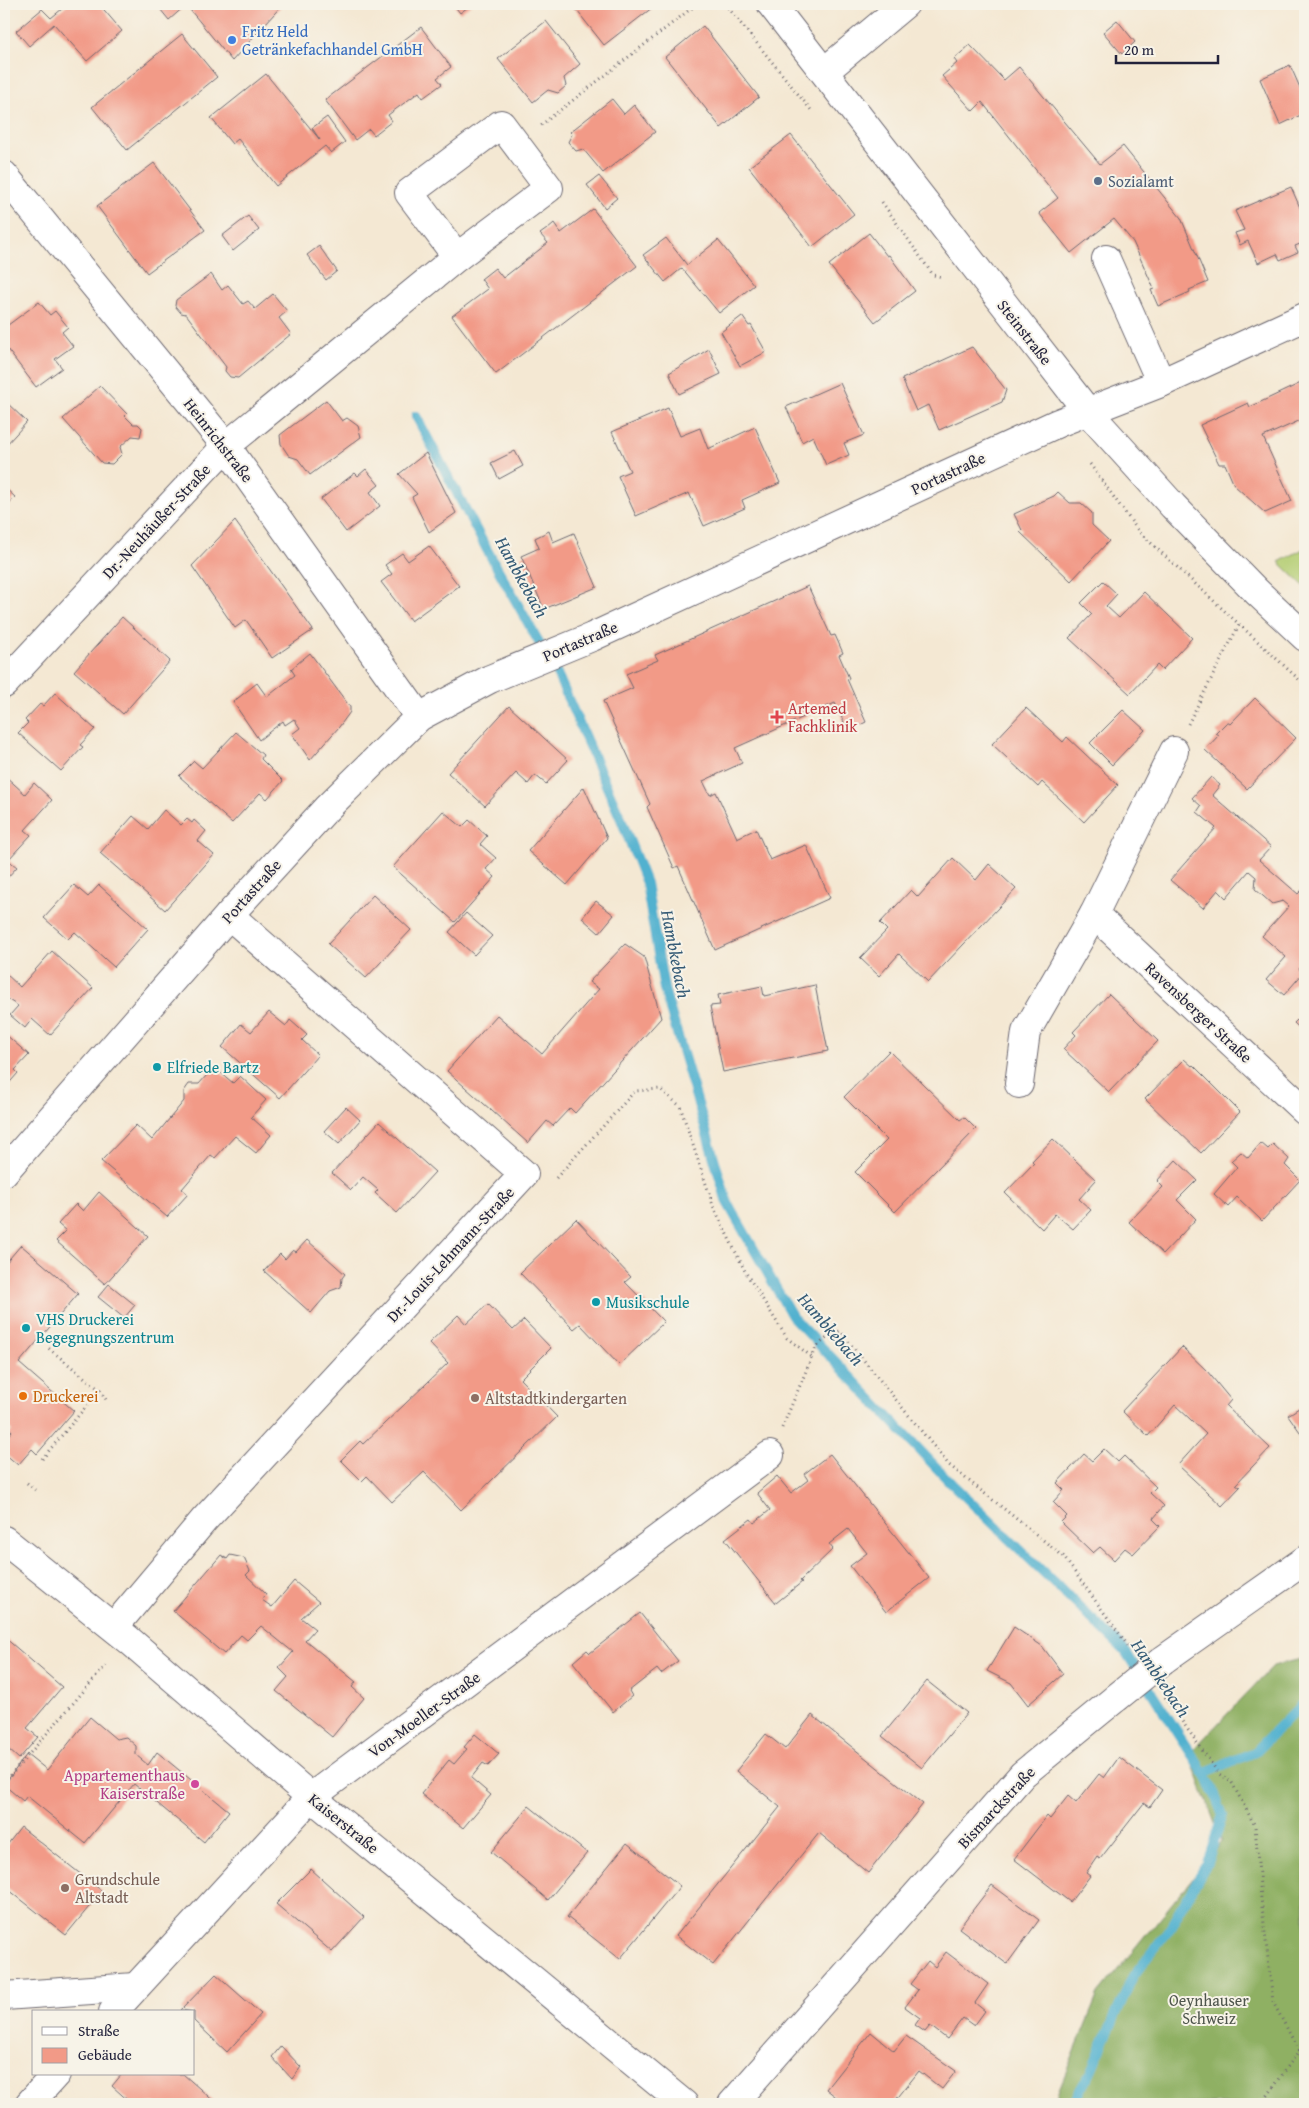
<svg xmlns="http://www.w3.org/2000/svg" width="1309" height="2108" font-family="'Gentium Book Plus',serif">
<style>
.green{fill:#b4cd72;stroke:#6b7856}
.forest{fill:#8fb064;stroke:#586950}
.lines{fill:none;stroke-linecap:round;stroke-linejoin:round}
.stream{stroke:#51b1cf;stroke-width:10}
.building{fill:#f29a87}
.minor-casing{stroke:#6c6770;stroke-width:30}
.major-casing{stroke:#6c6770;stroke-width:30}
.path{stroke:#6c6770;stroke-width:3;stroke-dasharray:1 4;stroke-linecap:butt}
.minor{stroke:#fff;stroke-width:28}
.major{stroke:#fff;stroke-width:28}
.minor-bridge-casing{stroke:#6c6770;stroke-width:30;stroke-linecap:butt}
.minor-bridge{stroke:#fff;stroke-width:28}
.shop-dot{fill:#3f7fe0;stroke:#f7f3e8;stroke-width:2}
.service-dot{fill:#5c6f8a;stroke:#f7f3e8;stroke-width:2}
.health-dot{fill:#e0444e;stroke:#f7f3e8;stroke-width:2}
.culture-dot{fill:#0f9aa8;stroke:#f7f3e8;stroke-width:2}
.food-dot{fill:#e8710a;stroke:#f7f3e8;stroke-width:2}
.education-dot{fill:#8d6e63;stroke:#f7f3e8;stroke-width:2}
.hotel-dot{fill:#d1479c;stroke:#f7f3e8;stroke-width:2}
.labels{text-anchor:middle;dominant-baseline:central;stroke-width:4;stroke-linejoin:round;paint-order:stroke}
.shop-label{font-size:16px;fill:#366cbe;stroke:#f7f3e8;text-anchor:start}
.service-label{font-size:16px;fill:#4e5e75;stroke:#f7f3e8;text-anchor:start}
.street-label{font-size:16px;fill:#22223b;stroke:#f7f3e8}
.health-label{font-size:16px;fill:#be3a42;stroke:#f7f3e8;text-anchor:start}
.culture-label{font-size:16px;fill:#0d838f;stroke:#f7f3e8;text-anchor:start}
.food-label{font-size:16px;fill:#c56008;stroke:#f7f3e8;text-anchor:start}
.education-label{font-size:16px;fill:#785e54;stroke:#f7f3e8;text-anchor:start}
.hotel-label{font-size:16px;fill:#b23c85;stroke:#f7f3e8;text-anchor:end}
.park-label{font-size:16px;fill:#4e554c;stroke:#f7f3e8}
.water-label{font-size:18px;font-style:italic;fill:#355b76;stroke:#f7f3e8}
</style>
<rect width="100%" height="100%" fill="#f7f3e8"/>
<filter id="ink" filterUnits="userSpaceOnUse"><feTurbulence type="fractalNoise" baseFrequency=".02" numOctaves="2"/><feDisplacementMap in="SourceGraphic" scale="10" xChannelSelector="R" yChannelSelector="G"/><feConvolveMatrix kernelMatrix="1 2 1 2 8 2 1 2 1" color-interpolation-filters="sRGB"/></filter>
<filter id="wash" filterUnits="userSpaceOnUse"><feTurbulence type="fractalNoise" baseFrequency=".0096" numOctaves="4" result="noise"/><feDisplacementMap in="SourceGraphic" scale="20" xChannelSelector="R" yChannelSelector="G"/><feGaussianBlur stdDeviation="1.12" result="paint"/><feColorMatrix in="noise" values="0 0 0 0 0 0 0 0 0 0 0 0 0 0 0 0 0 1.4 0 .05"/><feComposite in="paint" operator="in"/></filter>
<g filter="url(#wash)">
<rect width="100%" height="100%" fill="#f4e8d3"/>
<polygon class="green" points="1305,548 1305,587 1279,562"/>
<polygon class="forest" points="1305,1658 1305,2104 1053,2104 1098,1994 1222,1842 1189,1754 1273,1666"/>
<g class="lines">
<g class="stream">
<polyline points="416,416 486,548 559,678 621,819 646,883 664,989 727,1202 792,1316 952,1484 1125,1651 1209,1781 1223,1815 1207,1863 1169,1930 1133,1976 1090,2073 1072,2104"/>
<polyline points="1203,1773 1255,1752 1305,1701"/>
</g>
</g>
<g id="blocks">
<g class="building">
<polygon points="68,4 99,4 122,31 87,61 54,24 29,46 16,31 42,9 51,18"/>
<polygon points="156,4 283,4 232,61 186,5 169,20"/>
<polygon points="453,4 472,4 460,13"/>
<polygon points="578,4 657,4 604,45 574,7"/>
<polygon points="1117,20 1135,42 1122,54 1103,32"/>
<polygon points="546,21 580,64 564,78 566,86 558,93 548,90 533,102 498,59"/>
<polygon points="703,26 759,97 721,128 665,57"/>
<polygon points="421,27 451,67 437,78 442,84 423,98 419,92 388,115 392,121 374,135 369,129 355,140 325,100"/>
<polygon points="182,34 217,77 127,150 92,107"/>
<polygon points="970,45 1004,80 1019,67 1100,164 1123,146 1181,218 1208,282 1189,290 1190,292 1158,306 1151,290 1154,289 1133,242 1114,219 1071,253 1039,213 1058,198 982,102 973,111 942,76 957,63 954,59"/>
<polygon points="1290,65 1305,99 1305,113 1280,125 1260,79"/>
<polygon points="266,74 320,140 312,128 327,117 345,142 331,153 325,146 276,186 238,139 232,144 211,118"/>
<polygon points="612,99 624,114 634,105 655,132 603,173 583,149 576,151 568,142 572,134 570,132"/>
<polygon points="791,135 854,214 812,247 749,167"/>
<polygon points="154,163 205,230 147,273 97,206"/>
<polygon points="599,176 617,198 605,208 587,185"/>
<polygon points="1291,187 1305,219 1305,242 1295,246 1298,252 1280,260 1277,254 1258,263 1248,241 1240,245 1235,233 1244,230 1235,211"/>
<polygon points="593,209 637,266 496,374 452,316 488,289 481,279 495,268 503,278 548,243 540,234 547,229 554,223 561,233"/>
<polygon points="248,216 259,230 233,251 222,236"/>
<polygon points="869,233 887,256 889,255 915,291 875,322 829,265"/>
<polygon points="666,238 687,265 718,240 754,285 719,313 682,268 665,282 643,255"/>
<polygon points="319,246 337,271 326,280 307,255"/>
<polygon points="211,274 222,290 228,285 243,304 248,301 255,309 273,294 287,311 279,318 291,334 238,378 230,377 225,371 226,367 186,314 181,313 175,306 176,300"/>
<polygon points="39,302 50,315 55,311 68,327 62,332 73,346 55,359 62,368 36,387 4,345 4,328"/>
<polygon points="742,316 749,326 751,325 766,352 740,366 721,332"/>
<polygon points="972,347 1006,390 1002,402 939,430 928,405 916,411 902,379"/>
<polygon points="709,349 721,374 679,394 669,373"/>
<polygon points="1303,382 1305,430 1301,420 1263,437 1292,501 1265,513 1234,485 1225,464 1219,464 1200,425 1248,403 1250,407"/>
<polygon points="840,383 864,435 844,443 849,455 826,465 813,436 802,442 786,407"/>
<polygon points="100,386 127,414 125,416 133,424 138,424 142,428 140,437 132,436 120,447 122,454 112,464 102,463 63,419"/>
<polygon points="4,400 27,422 4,447"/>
<polygon points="326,400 342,421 347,418 358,426 361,437 310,475 298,459 289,456 281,444 280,435"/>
<polygon points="668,408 680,436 700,428 708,449 755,427 780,483 742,500 745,508 704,526 689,493 636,516 618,476 630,471 612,432"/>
<polygon points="515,451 523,466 499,479 491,463"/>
<polygon points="426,453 456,513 429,532 412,497 417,494 399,474"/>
<polygon points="366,469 379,485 370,492 380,506 346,532 321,499 355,473 358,476"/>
<polygon points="4,487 15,497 4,511"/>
<polygon points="1058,492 1070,503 1081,503 1092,513 1092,525 1109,541 1071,581 1020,532 1022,530 1014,514 1054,496"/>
<polygon points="235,521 313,630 272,658 246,620 235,628 192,566"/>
<polygon points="549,531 553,542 574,533 597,587 544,609 521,556 539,548 535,538"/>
<polygon points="429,546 459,586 411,621 381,582 392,574 385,565 402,553 408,561"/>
<polygon points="1103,581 1117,594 1106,606 1119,618 1144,592 1192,638 1162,670 1157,665 1130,694 1069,638 1092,614 1081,603"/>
<polygon points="808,586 831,636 835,635 843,653 839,655 849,678 847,679 866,722 848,731 835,703 735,748 742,763 703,781 710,795 716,792 737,838 756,829 770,860 806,845 830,898 715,950 678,866 674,868 647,807 650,804 603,701 633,688 626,674 658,660 655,655"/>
<polygon points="122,617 170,661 123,714 74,671"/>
<polygon points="310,653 350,707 350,712 339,727 310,760 292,734 300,728 294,719 285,725 283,721 259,740 233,702 257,683 267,697 295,675 291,669"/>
<polygon points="55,693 95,729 80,745 83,747 61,771 18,733 28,723 25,720 40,704 43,706"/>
<polygon points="1255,698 1296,738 1247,789 1205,750 1219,735 1216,733 1227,722 1230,724"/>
<polygon points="509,706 568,760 546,784 535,775 528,784 516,773 485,806 448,773"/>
<polygon points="1026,708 1063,742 1067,737 1118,785 1084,822 1042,782 1038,787 992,744"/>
<polygon points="1123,710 1145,730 1112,765 1090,743"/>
<polygon points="236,732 263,755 261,759 283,781 267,799 260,793 232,823 179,776 194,761 202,768"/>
<polygon points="4,775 25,794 34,783 52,800 25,830 31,835 8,860 17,867 6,879 4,877"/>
<polygon points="1211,777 1220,785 1212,795 1271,847 1259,860 1298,894 1305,887 1305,962 1299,969 1304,972 1284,995 1266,980 1286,957 1262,936 1289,906 1283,901 1272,904 1255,889 1256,877 1249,871 1226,898 1218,890 1203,908 1170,880 1216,828 1197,812 1201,806 1192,798"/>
<polygon points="584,787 607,838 567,885 528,851"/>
<polygon points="164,810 181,825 187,819 192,823 194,820 206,831 198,841 214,855 165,910 100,853 133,816 148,829"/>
<polygon points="443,811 462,827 469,820 487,836 480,844 496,858 486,869 495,877 455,922 393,867"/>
<polygon points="953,858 976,880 989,864 1016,889 928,982 899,954 879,976 860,958 887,930 880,923 911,890 918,897"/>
<polygon points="74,885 88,897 99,885 148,929 114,967 75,932 68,939 44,918"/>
<polygon points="373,895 411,930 366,978 328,944"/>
<polygon points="596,901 614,915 599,933 582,918"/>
<polygon points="466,913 492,936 474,955 449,932"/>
<polygon points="625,944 644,957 661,1018 575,1113 570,1108 553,1126 547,1121 528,1143 447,1071 497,1015 542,1054 599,989 589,982"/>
<polygon points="52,951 93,988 50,1035 32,1019 25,1028 10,1015 18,1006 4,997 4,972 20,987"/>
<polygon points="815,985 828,1051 723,1072 710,1006 720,1005 718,995 762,986 764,996"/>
<polygon points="1109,994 1158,1041 1109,1092 1063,1049 1076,1035 1073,1032"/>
<polygon points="269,1012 286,1026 290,1020 307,1035 302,1040 318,1055 280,1098 222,1047 241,1024 251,1032"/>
<polygon points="1305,1012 1305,1033 1294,1023"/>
<polygon points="4,1033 29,1055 15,1070 18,1073 4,1089"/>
<polygon points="889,1051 960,1120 964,1117 976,1129 895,1212 855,1172 887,1140 844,1097"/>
<polygon points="1184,1059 1192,1066 1193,1065 1240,1112 1201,1153 1145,1099"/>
<polygon points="214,1067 233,1083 240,1076 266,1100 251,1117 271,1135 256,1153 235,1136 215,1158 211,1155 182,1189 188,1194 167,1217 101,1161 136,1125 152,1140 184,1101 184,1091 189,1084 199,1084"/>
<polygon points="346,1107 360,1120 339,1144 324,1131"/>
<polygon points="379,1122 435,1172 397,1213 375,1193 378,1190 363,1177 351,1190 332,1173"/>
<polygon points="1053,1139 1096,1180 1079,1199 1091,1210 1073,1229 1055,1214 1042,1229 1005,1193 1034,1163 1032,1161"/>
<polygon points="1261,1143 1268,1149 1273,1144 1289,1159 1285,1165 1300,1180 1262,1221 1237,1197 1228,1207 1214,1194 1237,1167 1231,1161 1241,1152 1248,1158"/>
<polygon points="1176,1160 1197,1180 1177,1200 1196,1219 1163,1254 1129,1222 1163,1187 1157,1181"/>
<polygon points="99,1192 148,1236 105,1284 56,1241 66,1231 58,1224 76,1204 83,1211"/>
<polygon points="576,1219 631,1277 625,1282 664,1322 619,1365 580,1324 574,1329 520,1273"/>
<polygon points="307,1240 345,1274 342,1278 341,1287 330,1291 311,1313 264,1271 280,1254 285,1259 293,1250 296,1252"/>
<polygon points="21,1245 78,1294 19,1363 74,1411 37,1454 32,1449 18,1465 4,1453 4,1440 12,1431 4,1423 4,1265"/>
<polygon points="109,1284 135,1305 124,1318 98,1297"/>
<polygon points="488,1304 513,1330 524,1320 551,1348 520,1379 557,1417 461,1510 424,1472 392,1502 367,1476 362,1481 341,1460 360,1441 363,1444 448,1363 429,1343 458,1315 466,1324"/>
<polygon points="1182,1347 1207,1371 1231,1400 1226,1406 1270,1448 1236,1484 1240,1487 1222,1506 1178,1465 1206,1434 1175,1405 1148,1436 1122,1411"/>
<polygon points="1305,1404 1305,1439 1288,1415"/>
<polygon points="1104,1449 1118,1462 1124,1456 1156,1487 1150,1493 1164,1506 1153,1519 1160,1526 1133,1554 1125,1548 1114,1560 1100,1547 1093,1553 1061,1522 1067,1516 1053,1502 1064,1490 1057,1483 1084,1454 1092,1461"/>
<polygon points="830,1454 929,1578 886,1612 850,1566 867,1553 848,1529 829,1544 833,1549 800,1581 802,1582 776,1603 725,1539 751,1519 754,1523 770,1510 757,1493 777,1476 791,1493 808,1480 804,1474"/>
<polygon points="221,1555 227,1559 230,1555 244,1558 250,1571 246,1575 266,1594 262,1600 272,1607 294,1581 319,1602 301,1618 315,1629 305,1640 356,1682 352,1687 364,1698 332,1737 276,1691 288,1677 279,1668 293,1652 261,1626 247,1640 241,1635 224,1654 173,1611"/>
<polygon points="640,1613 678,1661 661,1674 657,1669 629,1691 632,1696 613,1712 573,1662 587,1650 590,1653"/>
<polygon points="1014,1627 1042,1646 1063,1674 1028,1705 1011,1683 987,1671"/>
<polygon points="4,1637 62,1687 27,1728 38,1737 19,1759 8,1749 4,1754"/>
<polygon points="927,1681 967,1713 922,1768 882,1736"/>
<polygon points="812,1715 923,1804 868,1873 819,1833 713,1965 676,1936 780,1807 736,1771 766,1734 785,1749"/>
<polygon points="90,1717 116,1739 126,1737 136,1746 136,1755 148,1765 157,1752 229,1811 204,1842 134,1784 85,1843 27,1796 23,1801 4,1785 27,1754 47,1770"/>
<polygon points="475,1734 499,1754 488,1766 483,1763 471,1778 491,1795 463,1828 421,1794 449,1760 454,1764 467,1749 464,1747"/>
<polygon points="1119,1757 1162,1790 1150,1807 1144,1803 1100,1859 1097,1857 1086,1873 1090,1876 1070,1902 1014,1859 1047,1816 1050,1819 1068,1796 1076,1803 1099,1774 1104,1778"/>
<polygon points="529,1806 587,1853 548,1900 491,1852"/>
<polygon points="21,1827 102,1891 66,1935 4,1886 4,1849"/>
<polygon points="627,1843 680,1886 620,1959 567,1917"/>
<polygon points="311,1869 364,1917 332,1952 276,1904"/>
<polygon points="992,1885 1039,1920 1007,1964 959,1928"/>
<polygon points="946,1952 988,1984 975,2003 985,2011 974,2026 963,2018 947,2039 930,2026 925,2032 915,2025 920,2018 905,2007 918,1990 910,1984 928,1961 935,1967"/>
<polygon points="216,1974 261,2014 227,2052 194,2021 194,2012 181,2010"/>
<polygon points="871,2032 894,2051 906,2036 956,2071 942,2089 919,2071 895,2101 899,2104 845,2104 826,2089"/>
<polygon points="281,2046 301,2067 292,2079 272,2057"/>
<polygon points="122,2074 183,2074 217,2104 132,2104 112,2086"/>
</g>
</g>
</g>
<g filter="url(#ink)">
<use href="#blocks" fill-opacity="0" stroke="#6c6770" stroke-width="1"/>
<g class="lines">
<g class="minor-casing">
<g id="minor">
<polyline points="825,71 905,4"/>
<polygon points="501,124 549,188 457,257 409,193"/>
<polyline points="4,175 226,446 419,717"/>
<polyline points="1106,259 1161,383"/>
<polyline points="4,684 226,446 457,257"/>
<polyline points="1094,914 1305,1111"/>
<polyline points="1019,1084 1026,1032 1094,914 1174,751"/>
<polyline points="4,1172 229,915 327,808 419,717 490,679 592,637 1058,423 1161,383 1305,317"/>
<polyline points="4,1540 129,1640 311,1797 684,2104"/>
<polyline points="114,1627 204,1520 524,1174 229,915"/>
<polyline points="1163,1660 1305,1560"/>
<polyline points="4,1996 135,1987"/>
<polyline points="113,2012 311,1797 770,1455"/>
<polyline points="29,2104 56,2074"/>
<polyline points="732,2104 1023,1774 1116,1698"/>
</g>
</g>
<g class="major-casing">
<polyline id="major" points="771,4 1088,412 1173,506 1257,592 1305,637"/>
</g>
<g class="path">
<polyline points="725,4 811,110"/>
<polyline points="541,125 697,4"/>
<polyline points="882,202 933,275 943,277"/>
<polyline points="1090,464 1139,532 1305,685"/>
<polyline points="1188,724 1239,625"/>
<path d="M556 1178 635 1091 660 1089 680 1106 714 1208 746 1273 787 1338 812 1357C813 1346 830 1335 840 1331L949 1465 1063 1556 1129 1647"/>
<polyline points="100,1390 107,1401"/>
<polyline points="782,1428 812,1357"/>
<polyline points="42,1459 100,1390 47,1347"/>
<polyline points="27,1483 35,1490"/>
<polyline points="1165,1697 1219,1774 1231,1781 1255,1826 1261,1898 1273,2002 1299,2051"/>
<polyline points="4,1783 108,1663"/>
<polyline points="1262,2104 1305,2042"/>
</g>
<use href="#minor" class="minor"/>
<use href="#major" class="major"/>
<g class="minor-bridge-casing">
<polyline id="minor-bridge" points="1116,1698 1163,1660"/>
</g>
<use href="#minor-bridge" class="minor-bridge"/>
</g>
</g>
<circle class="shop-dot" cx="232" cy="40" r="5"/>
<circle class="service-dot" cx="1098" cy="181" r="5"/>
<path class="health-dot" d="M774.5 709.5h5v5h5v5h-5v5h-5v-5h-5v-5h5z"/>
<g class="culture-dot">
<circle cx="157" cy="1067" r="5"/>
<circle cx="596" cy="1302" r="5"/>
<circle cx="26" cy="1328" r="5"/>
</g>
<circle class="food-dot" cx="23" cy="1396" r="5"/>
<g class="education-dot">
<circle cx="475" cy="1398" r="5"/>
<circle cx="65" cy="1888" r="5"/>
</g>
<circle class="hotel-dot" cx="195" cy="1784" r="5"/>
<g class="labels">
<g class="shop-label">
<text x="242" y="31">Fritz Held<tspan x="242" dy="18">Getränkefachhandel GmbH</tspan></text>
</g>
<g class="service-label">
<text x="1108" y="181">Sozialamt</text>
</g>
<g class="street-label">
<text transform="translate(1025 332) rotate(52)">Steinstraße</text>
<text transform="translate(219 440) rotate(52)">Heinrichstraße</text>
<text transform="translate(948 473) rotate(-25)">Portastraße</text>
<text transform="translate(156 521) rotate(-47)">Dr.-Neuhäußer-Straße</text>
<text transform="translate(580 641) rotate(-23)">Portastraße</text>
<text transform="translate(251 891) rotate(-48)">Portastraße</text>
<text transform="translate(1199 1012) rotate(43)">Ravensberger Straße</text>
<text transform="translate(450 1254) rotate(-47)">Dr.-Louis-Lehmann-Straße</text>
<text transform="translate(424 1714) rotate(-36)">Von-Moeller-Straße</text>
<text transform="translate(996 1807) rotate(-47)">Bismarckstraße</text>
<text transform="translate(344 1823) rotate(39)">Kaiserstraße</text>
</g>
<g class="health-label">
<text x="788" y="708">Artemed<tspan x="788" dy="18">Fachklinik</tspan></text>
</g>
<g class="culture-label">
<text x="167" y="1067">Elfriede Bartz</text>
<text x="606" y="1302">Musikschule</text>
<text x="36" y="1319">VHS Druckerei<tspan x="36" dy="18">Begegnungszentrum</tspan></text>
</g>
<g class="food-label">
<text x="33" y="1396">Druckerei</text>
</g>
<g class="education-label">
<text x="485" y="1398">Altstadtkindergarten</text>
<text x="75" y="1879">Grundschule<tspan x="75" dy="18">Altstadt</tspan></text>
</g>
<g class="hotel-label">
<text x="185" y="1775">Appartementhaus<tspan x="185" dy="18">Kaiserstraße</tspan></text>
</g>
<g class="park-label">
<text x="1209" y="2000">Oeynhauser<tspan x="1209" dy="18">Schweiz</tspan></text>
</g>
<g class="water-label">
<text transform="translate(522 577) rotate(61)">Hambkebach</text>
<text transform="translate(676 954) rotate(79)">Hambkebach</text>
<text transform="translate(831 1329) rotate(49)">Hambkebach</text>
<text transform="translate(1161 1678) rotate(56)">Hambkebach</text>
</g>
</g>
<rect width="1309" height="2108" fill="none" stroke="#f7f3e8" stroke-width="20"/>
<rect x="32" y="2010" width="162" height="65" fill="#f7f3e8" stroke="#a29fa3"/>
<rect x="42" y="2027" width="25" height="8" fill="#ffffff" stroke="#a29fa3"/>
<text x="78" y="2036" font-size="15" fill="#22223b">Straße</text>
<rect x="42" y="2048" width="25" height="15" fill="#f29a87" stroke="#a29fa3"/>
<text x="78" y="2060" font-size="15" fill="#22223b">Gebäude</text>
<path d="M1116 55v8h102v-8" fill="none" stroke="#22223b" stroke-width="2.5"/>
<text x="1124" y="55" font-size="15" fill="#22223b" stroke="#f7f3e8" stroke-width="4" paint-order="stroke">20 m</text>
</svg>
